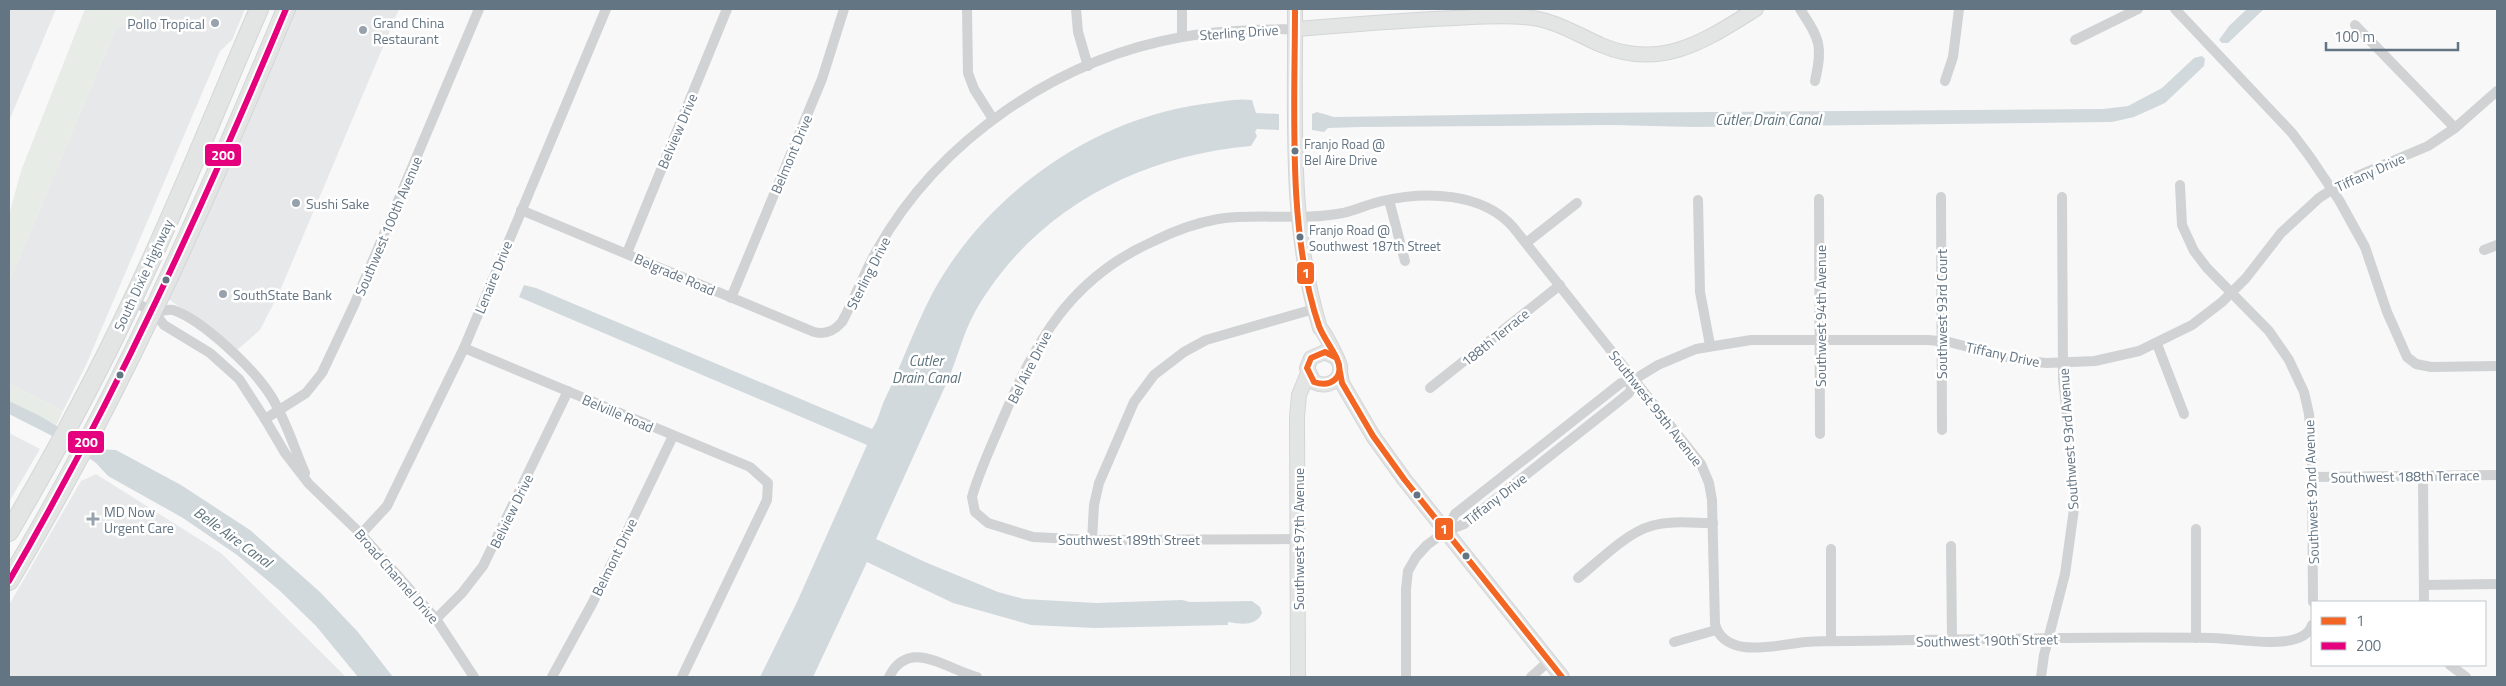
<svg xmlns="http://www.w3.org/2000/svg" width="2506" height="686" font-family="'Titillium Web',sans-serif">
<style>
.built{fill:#e7e8e9}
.green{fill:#e8ece6}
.water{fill:#d2d9dd}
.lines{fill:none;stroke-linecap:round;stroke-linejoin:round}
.secondary-casing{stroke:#d3d5d7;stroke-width:16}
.highway-casing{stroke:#d4d6d6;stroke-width:20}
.street{stroke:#d0d2d3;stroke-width:10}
.secondary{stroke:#e3e4e4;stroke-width:14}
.highway{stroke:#e3e4e4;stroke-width:18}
.bus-1-casing{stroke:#fff;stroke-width:10}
.bus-2-casing{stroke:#fff;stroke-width:10}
.bus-1{stroke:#f26522;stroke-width:6}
.bus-2{stroke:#e5007d;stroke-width:6}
.poi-dot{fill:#97a2ac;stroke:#fff;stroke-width:2}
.bus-dot{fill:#637483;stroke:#fff;stroke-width:2}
.labels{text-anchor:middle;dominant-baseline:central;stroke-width:5;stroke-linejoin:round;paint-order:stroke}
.bus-label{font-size:13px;fill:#637483;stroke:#fff;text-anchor:start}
.poi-label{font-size:14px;fill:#637483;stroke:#fff;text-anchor:start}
.street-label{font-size:14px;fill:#637483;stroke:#fff}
.water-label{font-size:15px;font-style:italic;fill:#5e747d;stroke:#fff}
.line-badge{stroke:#fff;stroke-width:2}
.badge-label{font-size:14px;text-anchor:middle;font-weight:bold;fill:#fff}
</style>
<rect width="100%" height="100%" fill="#f8f8f8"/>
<g class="built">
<polygon points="9,9 56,9 9,121"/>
<polygon points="142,9 245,9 232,40 220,51 86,365 63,411 9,384 9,282 116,27 136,22"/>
<polygon points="291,9 399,9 279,293 260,330 237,350 166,297"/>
<polygon points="9,433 40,449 9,502"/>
<polygon points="96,474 221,553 346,677 9,677 9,605 81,481"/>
</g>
<g class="green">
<polygon points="85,9 142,9 136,22 116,27 9,282 9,215 21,171"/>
<polygon points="9,384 63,411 56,426 9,401"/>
</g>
<g class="water">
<polygon points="2247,9 2264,9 2228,43 2222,43 2219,40 2229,26"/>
<polygon points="2202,56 2205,59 2204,66 2165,103 2134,117 2112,122 1693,127 1612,125 1362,127 1328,128 1324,132 1312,130 1312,114 1317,112 1334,117 1581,113 2103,109 2128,106 2162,88 2194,58"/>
<path d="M1252 100 1256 113 1279 114V130L1257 129 1255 132 1257 136 1251 146C1138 156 1034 210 976 310 963 333 958 357 948 380 924 433 900 486 876 539L925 562 998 592 1024 599 1096 603 1182 600 1190 602 1252 601 1260 607 1262 613C1256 627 1240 624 1228 622V625L1095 628 1031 625 953 603 867 562 813 677H760L797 602 867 445 519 297 524 285 536 288 872 429C878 421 880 410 884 401 901 366 914 329 932 294 985 195 1092 119 1203 104 1219 102 1236 98 1252 100Z"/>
<polygon points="9,401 40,416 95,449 116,450 181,485 250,530 320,592 358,632 393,677 358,677 316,626 279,590 237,555 183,518 108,476 96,463 72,446 9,414"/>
</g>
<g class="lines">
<g class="secondary-casing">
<g id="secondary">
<path d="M1295 9C1296 116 1288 224 1320 328 1324 331 1339 361 1340 366 1342 382 1326 388 1314 382L1307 368 1311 358 1325 352 1335 357"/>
<path d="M1295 29C1349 25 1402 20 1455 18 1477 17 1501 15 1523 17 1554 19 1574 33 1601 45 1662 71 1706 40 1756 9"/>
<polyline points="1340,372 1342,383 1373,436 1404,479 1562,677"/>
<polyline points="1298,677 1297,417 1299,395 1308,373"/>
</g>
</g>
<g class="highway-casing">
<g id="highway">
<path d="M9 532C53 457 95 380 132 301 178 205 217 106 259 9"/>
<path d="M9 581C119 398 204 206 286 9"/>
</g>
</g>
<g class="street">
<polyline points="967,9 968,73 974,89 993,119"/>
<polyline points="1076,9 1078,32 1088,66"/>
<path d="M1800 9C1820 40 1823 45 1815 81"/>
<polyline points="2175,9 2292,133 2310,157 2339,200 2365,247 2387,312 2407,357 2416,364 2431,367 2497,366"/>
<polyline points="2355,25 2455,128"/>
<polyline points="1182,37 1182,9"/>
<polyline points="2075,40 2138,9"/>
<polyline points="1945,81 1953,57 1959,9"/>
<polyline points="2180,185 2182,225 2194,251 2207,268 2269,331 2289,360 2304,392 2309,414 2312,451 2313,602"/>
<polyline points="1941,197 1942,430"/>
<polyline points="1819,199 1820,434"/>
<polyline points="1389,200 1405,261"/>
<polyline points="1698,200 1700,292 1710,345"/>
<path d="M521 210 814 332C826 335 834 331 842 322 855 298 864 273 877 250 939 140 1057 59 1182 37 1219 30 1258 30 1295 29"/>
<polyline points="1526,243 1577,203"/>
<polyline points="2484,250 2497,245"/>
<polyline points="627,253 727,9"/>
<polyline points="731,298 822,79 844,9"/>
<polyline points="132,301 154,312 164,325 210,353 239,379 265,419 285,453 309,484 361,534 436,619 474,677"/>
<path d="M154 312C160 312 168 309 173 310 203 320 254 369 271 396 286 420 294 448 305 473"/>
<polyline points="2157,344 2184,414"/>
<polyline points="464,348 750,467 768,483 767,500 682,677"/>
<polyline points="1430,388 1560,285"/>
<polyline points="265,419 306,393 322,373 354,305 479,9"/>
<polyline points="2423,476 2424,602"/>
<polyline points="2313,477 2497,475"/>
<polyline points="1446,531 1455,514 1621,383 1635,379 1658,365 1696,349 1751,340 1928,340 1949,342 2022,361 2047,363 2095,361 2139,351 2192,325 2222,302 2246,278 2281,233 2319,198 2345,181 2428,146 2455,128 2497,91"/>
<polyline points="361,534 387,506 464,348 606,9"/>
<path d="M1298 539 1092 540 1033 537 988 523 975 512 972 497C979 472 991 447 1001 423 1035 342 1070 278 1154 241 1174 231 1196 223 1218 219 1259 213 1302 221 1343 213 1356 210 1369 204 1382 201 1425 191 1482 192 1513 227L1701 464 1709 483 1712 500 1715 624C1725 661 1779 644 1806 642 1821 641 1835 641 1850 641 1971 640 2092 636 2213 638 2237 638 2303 653 2312 625"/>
<polyline points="1092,540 1094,505 1099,483 1134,402 1154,375 1184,352 1206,340 1314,309"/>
<polyline points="1951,546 1952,640"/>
<polyline points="1831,549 1831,641"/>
<path d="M1578 578C1598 562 1626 533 1651 526 1670 520 1693 523 1713 523"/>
<polyline points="2424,585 2497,584"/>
<polyline points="436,619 462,593 483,566 568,391"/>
<polyline points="2196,638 2196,529"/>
<polyline points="1674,642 1716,630"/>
<polyline points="2450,665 2466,677"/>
<polyline points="552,677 593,602 673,436"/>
<path d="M889 677C909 637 946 669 977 677"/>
<polyline points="1406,677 1406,589 1408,571 1416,557 1427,545 1446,531 1464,524 1613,406 1629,393 1635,379"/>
<polyline points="1531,677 1549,661"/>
<polyline points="2041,677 2044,655 2065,574 2074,509 2072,462 2063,379 2062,197"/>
</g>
<use href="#secondary" class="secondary"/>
<use href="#highway" class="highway"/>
<g class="bus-1-casing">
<g id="bus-1">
<path d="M1295 9C1295 107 1287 233 1319 326 1323 337 1332 348 1337 359 1345 377 1331 388 1314 382L1307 368 1311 358 1325 352 1335 357"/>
<polyline points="1340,372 1342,383 1373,436 1404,479 1562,677"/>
</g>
</g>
<g class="bus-2-casing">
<path id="bus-2" d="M9 581C116 397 204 205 286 9"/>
</g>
<use href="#bus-1" class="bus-1"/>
<use href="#bus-2" class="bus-2"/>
</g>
<g class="poi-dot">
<circle cx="215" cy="23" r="5"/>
<circle cx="363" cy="30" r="5"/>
<circle cx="296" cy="203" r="5"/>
<circle cx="223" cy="294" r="5"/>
<path d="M90.5 511.5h5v5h5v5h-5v5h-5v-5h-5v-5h5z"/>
</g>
<g class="bus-dot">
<circle cx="1295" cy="151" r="4.5"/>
<circle cx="1300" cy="237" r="4.5"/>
<circle cx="166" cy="280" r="4.5"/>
<circle cx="120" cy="375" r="4.5"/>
<circle cx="1417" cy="495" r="4.5"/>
<circle cx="1466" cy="556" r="4.5"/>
</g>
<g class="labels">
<g class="bus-label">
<text x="1304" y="144">Franjo Road @<tspan x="1304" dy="16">Bel Aire Drive</tspan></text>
<text x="1309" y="230">Franjo Road @<tspan x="1309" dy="16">Southwest 187th Street</tspan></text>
</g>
<g class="poi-label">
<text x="373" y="22">Grand China<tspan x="373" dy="16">Restaurant</tspan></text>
<text x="205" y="23" text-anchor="end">Pollo Tropical</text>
<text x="306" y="203">Sushi Sake</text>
<text x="233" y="294">SouthState Bank</text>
<text x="104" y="511">MD Now<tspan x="104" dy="16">Urgent Care</tspan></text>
</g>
<g class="street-label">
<text transform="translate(1239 32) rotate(-4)">Sterling Drive</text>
<text transform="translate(677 131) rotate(-67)">Belview Drive</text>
<text transform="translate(791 154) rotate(-67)">Belmont Drive</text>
<text transform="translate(2370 172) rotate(-24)">Tiffany Drive</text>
<text transform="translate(388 226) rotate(-67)">Southwest 100th Avenue</text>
<text transform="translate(868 273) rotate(-63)">Sterling Drive</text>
<text transform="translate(675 274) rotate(23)">Belgrade Road</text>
<text transform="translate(143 275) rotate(-65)">South Dixie Highway</text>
<text transform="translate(493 277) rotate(-68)">Lenaire Drive</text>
<text transform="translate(1941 314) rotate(-90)">Southwest 93rd Court</text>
<text transform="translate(1820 316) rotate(-90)">Southwest 94th Avenue</text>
<text transform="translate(1495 337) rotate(-39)">188th Terrace</text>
<text transform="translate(2003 354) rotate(12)">Tiffany Drive</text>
<text transform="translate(1029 367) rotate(-63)">Bel Aire Drive</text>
<text transform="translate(1656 408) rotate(52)">Southwest 95th Avenue</text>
<text transform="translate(618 413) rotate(23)">Belville Road</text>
<text transform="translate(2068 439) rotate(-94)">Southwest 93rd Avenue</text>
<text transform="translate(2405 476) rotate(-1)">Southwest 188th Terrace</text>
<text transform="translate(2311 492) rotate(-92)">Southwest 92nd Avenue</text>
<text transform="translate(1495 499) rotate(-38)">Tiffany Drive</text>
<text transform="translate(511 511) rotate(-64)">Belview Drive</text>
<text x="1129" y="539">Southwest 189th Street</text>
<text transform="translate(1298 539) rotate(-90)">Southwest 97th Avenue</text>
<text transform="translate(614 557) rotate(-64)">Belmont Drive</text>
<text transform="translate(397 576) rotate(49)">Broad Channel Drive</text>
<text transform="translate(1987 640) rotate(-1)">Southwest 190th Street</text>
</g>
<g class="water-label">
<text x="1768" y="119">Cutler Drain Canal</text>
<text x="926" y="360">Cutler<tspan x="926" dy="17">Drain Canal</tspan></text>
<text transform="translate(233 537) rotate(36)">Belle Aire Canal</text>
</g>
</g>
<g class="line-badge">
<rect x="204" y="143" width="38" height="24" rx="5" fill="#e5007d"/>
<rect x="1296" y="261" width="19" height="24" rx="5" fill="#f26522"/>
<rect x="67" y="430" width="38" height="24" rx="5" fill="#e5007d"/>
<rect x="1434" y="517" width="20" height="24" rx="5" fill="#f26522"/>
</g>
<g class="badge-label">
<text x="223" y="160">200</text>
<text x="1306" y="278">1</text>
<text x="86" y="447">200</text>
<text x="1444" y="534">1</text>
</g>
<rect width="2506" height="686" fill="none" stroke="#637483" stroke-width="20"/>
<rect x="2311" y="601" width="175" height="65" fill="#ffffff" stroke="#c1c7cd"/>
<rect x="2321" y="617" width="25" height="8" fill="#f26522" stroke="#c1c7cd"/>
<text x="2356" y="626" font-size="15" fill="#637483">1</text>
<rect x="2321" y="642" width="25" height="8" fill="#e5007d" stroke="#c1c7cd"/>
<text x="2356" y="651" font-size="15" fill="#637483">200</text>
<path d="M2326 42v8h132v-8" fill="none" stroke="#637483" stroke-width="2.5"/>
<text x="2334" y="42" font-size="15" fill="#637483" stroke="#ffffff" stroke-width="4" paint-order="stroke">100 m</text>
</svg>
